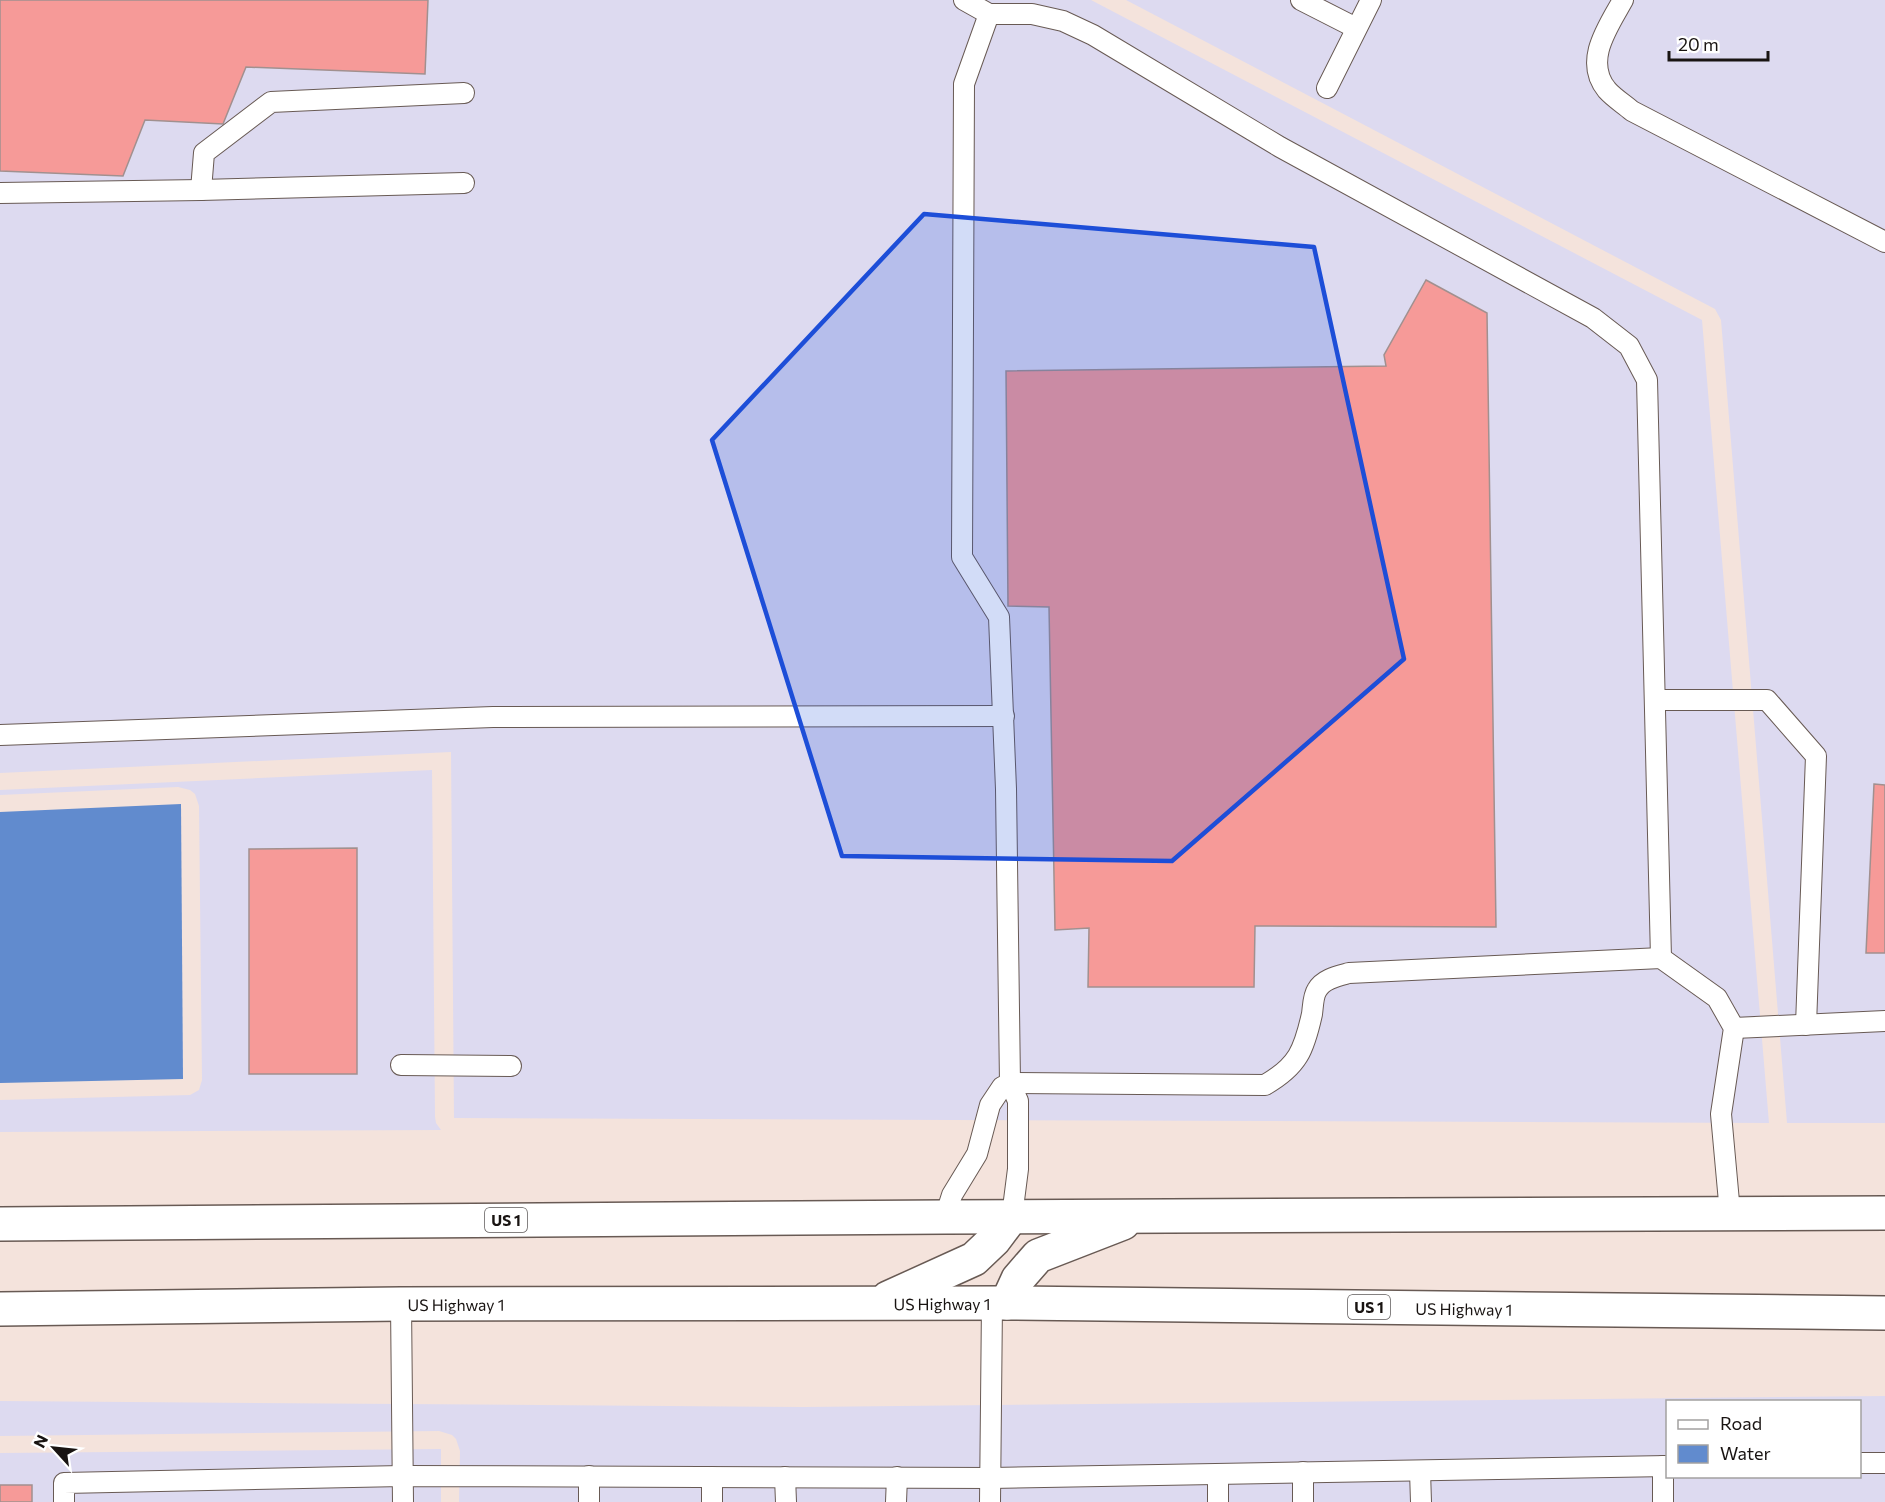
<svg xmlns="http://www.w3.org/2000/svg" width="1885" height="1502" font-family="Commissioner,sans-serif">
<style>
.commercial{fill:#dddaf0;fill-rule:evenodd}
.water{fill:#618bce}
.building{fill:#f69a98;stroke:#a1908f;stroke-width:1.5}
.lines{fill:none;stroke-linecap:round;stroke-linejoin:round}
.service-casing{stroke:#685a54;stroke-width:22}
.primary-casing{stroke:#685a54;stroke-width:36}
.service{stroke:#fff;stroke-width:20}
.primary{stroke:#fff;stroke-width:33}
.marked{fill:#1d4ed8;fill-opacity:0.2;stroke:#1d4ed8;stroke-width:4.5;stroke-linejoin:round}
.labels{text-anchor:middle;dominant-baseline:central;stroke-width:6;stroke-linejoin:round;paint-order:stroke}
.shield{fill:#fff;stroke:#5e5a59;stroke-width:1.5}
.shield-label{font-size:15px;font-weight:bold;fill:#191412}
.street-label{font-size:16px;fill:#191412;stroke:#fff}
</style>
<rect width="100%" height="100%" fill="#f4e3dc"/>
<g class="commercial">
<polygon points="0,0 1091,0 1702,320 1769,1123 454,1118 451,752 0,773"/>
<polygon points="1126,0 1885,0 1885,1123 1787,1123 1721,320 1715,309"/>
<polygon points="432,770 435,1117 436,1123 441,1130 0,1132 0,1100 190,1095 199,1090 202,1080 199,806 195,794 190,790 178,787 0,795 0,790"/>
<path d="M1885 1396V1502H459L460 1451 456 1439 452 1435 439 1431 0 1436V1401L804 1407ZM1668 1402H1860V1476H1668Z"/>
<polygon points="441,1449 441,1502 0,1502 0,1453"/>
</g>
<polygon class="water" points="181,804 183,1079 0,1083 0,812"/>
<g class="building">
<polygon points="0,0 428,0 425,74 246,67 223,124 145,120 123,176 0,171"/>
<polygon points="1426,280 1487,313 1496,927 1255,926 1254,987 1088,987 1089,928 1055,930 1049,607 1008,606 1006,371 1386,366 1384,355"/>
<polygon points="1874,784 1885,785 1885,953 1866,953"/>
<polygon points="357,848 357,1074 249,1074 249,849"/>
<rect x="0" y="1485" width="32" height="17"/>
</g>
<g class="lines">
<g class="service-casing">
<g id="service">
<polyline points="964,0 989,14 1032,14 1063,21 1093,35 1280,147 1593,318 1629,346 1647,380 1661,958"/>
<polyline points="1301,0 1356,28"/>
<path d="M1623 0C1608 27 1583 61 1607 90 1614 98 1624 104 1632 111L1885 242"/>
<polyline points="989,14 964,84 962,557 999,617 1006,789 1010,1083 1018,1101 1018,1169 1012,1216"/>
<polyline points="1327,88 1371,0"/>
<polyline points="201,190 204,153 271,102 464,93"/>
<polyline points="0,193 201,190 464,183"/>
<polyline points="1655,700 1767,700 1816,756 1806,1025"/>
<polyline points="0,735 493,717 1004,716"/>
<polyline points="1734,1028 1885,1021"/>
<polyline points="401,1065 511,1066"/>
<path d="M945 1217 952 1195 977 1154 990 1105 1002 1087 1010 1083 1265 1085C1298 1066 1304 1050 1312 1014 1313 1007 1313 996 1317 990 1323 979 1338 976 1349 973L1661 958 1717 998 1734 1028 1721 1114 1730 1213"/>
<polyline points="401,1304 403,1502"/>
<polyline points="1860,1463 1885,1463"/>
<polyline points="1663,1466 1663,1502"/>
<polyline points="1420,1471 1421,1502"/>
<polyline points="1303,1472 1303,1502"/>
<polyline points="1218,1474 1218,1502"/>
<polyline points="712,1477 712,1502"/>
<polyline points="785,1477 786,1502"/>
<polyline points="64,1502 64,1483 402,1476 991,1478 1668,1466"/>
<polyline points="589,1502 589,1476"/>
<polyline points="896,1502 897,1477"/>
<polyline points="990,1502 992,1303"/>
</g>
</g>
<g class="primary-casing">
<g id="primary">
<polyline points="0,1224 945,1217 1885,1213"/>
<polyline points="888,1298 974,1259 994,1240 1012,1216"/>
<polyline points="1007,1303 1018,1279 1038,1256 1123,1223"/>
<path id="s1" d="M0 1309 401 1304 1007 1303 1885 1313"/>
</g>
</g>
<use href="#service" class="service"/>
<use href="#primary" class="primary"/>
</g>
<path class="marked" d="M924 214 1314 247 1404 659 1172 861 842 856 712 440Z"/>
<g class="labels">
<g class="shield">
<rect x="485" y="1208" width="42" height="24" rx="4.5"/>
<rect x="1348" y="1295" width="42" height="24" rx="4.5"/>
</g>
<g class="shield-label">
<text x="506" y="1220">US 1</text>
<text x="1369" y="1307">US 1</text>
</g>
<g class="street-label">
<text stroke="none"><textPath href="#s1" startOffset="942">US Highway 1</textPath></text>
<text stroke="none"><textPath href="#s1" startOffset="456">US Highway 1</textPath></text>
<text stroke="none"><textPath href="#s1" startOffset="1464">US Highway 1</textPath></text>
</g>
</g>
<rect x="1666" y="1400" width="195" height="78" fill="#ffffff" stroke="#a3a1a0" stroke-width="1.5"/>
<rect x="1678" y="1420" width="30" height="9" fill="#ffffff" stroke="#a3a1a0" stroke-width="1.5"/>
<text x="1720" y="1430" font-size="18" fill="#191412">Road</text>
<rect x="1678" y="1445" width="30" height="18" fill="#618bce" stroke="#a3a1a0" stroke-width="1.5"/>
<text x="1720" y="1460" font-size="18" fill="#191412">Water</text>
<g transform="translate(54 1448) rotate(297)" stroke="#ffffff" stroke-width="4.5" paint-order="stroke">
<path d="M0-4.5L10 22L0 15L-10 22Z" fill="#191412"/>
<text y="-9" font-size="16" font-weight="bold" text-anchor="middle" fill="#191412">N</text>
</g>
<path d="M1669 51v9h99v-9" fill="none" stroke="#191412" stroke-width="3"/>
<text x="1678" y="51" font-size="18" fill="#191412" stroke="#ffffff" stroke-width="4.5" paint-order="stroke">20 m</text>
</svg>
